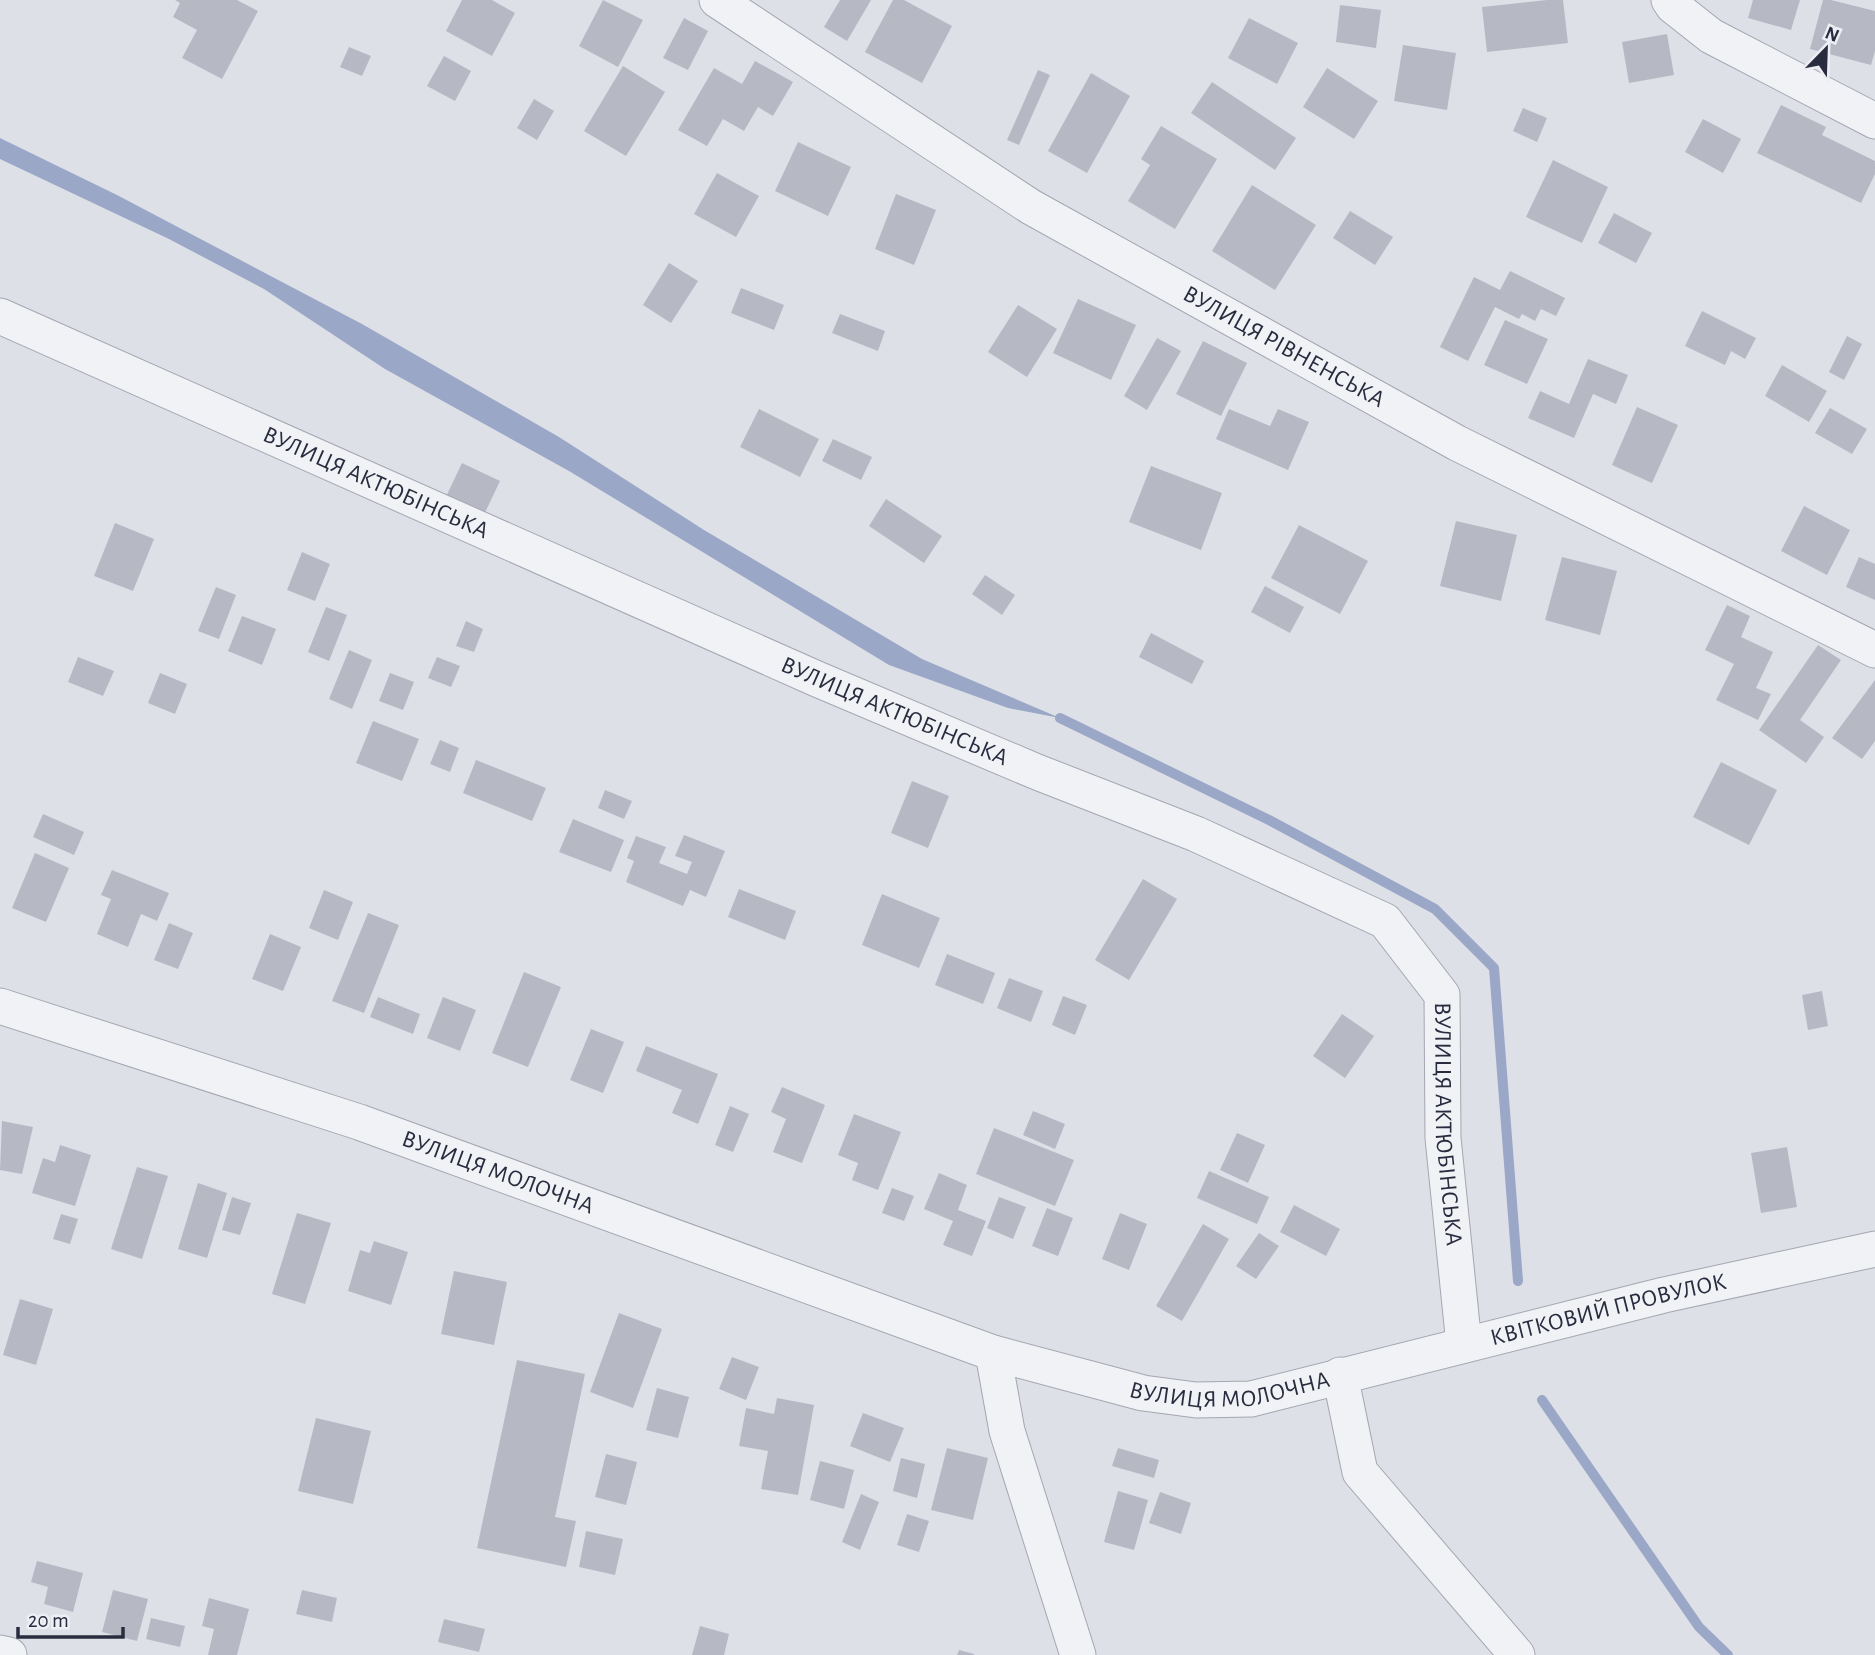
<svg xmlns="http://www.w3.org/2000/svg" width="1875" height="1655" font-family="'Alegreya Sans',sans-serif">
<style>
.water{fill:#9aa7c7}
.lines{fill:none;stroke-linecap:round;stroke-linejoin:round}
.stream{stroke:#9aa7c7;stroke-width:10}
.building{fill:#b6b9c4}
.minor-casing{stroke:#a4a6b1;stroke-width:37}
.minor{stroke:#f1f2f6;stroke-width:35}
.labels{text-anchor:middle;dominant-baseline:central;stroke-width:7;stroke-linejoin:round;paint-order:stroke}
.street-label{font-size:24px;fill:#282c3e;stroke:#eeeff5}
</style>
<rect width="100%" height="100%" fill="#dee0e7"/>
<polygon class="water" points="0,138 117,195 362,324 559,437 704,530 922,659 1060,718 1008,708 889,665 569,471 385,369 264,289 169,239 0,159"/>
<g class="lines">
<g class="stream">
<polyline points="1060,718 1269,820 1435,909 1494,968 1518,1281"/>
<polyline points="1542,1400 1699,1627 1728,1655"/>
</g>
</g>
<g class="building">
<polygon points="175,0 237,0 258,11 222,79 182,58 197,30 173,17 180,3"/>
<polygon points="462,0 492,0 515,13 492,56 446,31"/>
<polygon points="603,0 643,20 618,67 579,46"/>
<polygon points="840,0 871,0 847,41 824,27"/>
<polygon points="893,0 904,0 952,26 922,83 865,52"/>
<polygon points="1547,0 1563,0 1568,43 1487,52 1482,7"/>
<polygon points="1753,0 1800,0 1791,30 1748,18"/>
<polygon points="1823,0 1831,0 1875,11 1875,51 1871,65 1810,49"/>
<polygon points="1340,5 1381,10 1376,48 1336,42"/>
<polygon points="684,18 708,31 688,70 663,58"/>
<polygon points="1249,18 1298,43 1277,84 1228,58"/>
<polygon points="1667,34 1674,75 1629,83 1622,42"/>
<polygon points="1403,45 1456,53 1447,110 1394,101"/>
<polygon points="349,47 371,56 362,76 340,67"/>
<polygon points="444,56 471,71 455,101 427,86"/>
<polygon points="755,61 793,82 773,116 758,107 744,131 723,119 707,146 678,130 714,68 742,84"/>
<polygon points="623,66 665,92 626,156 584,131"/>
<polygon points="1327,68 1378,101 1354,139 1303,107"/>
<polygon points="1038,70 1050,75 1019,145 1007,140"/>
<polygon points="1091,73 1130,96 1087,173 1048,151"/>
<polygon points="1212,82 1296,138 1275,170 1191,113"/>
<polygon points="534,99 554,111 537,140 517,128"/>
<polygon points="1781,105 1826,127 1822,135 1875,161 1875,174 1861,203 1757,153"/>
<polygon points="1523,108 1547,118 1537,142 1513,131"/>
<polygon points="1703,119 1741,139 1723,173 1685,152"/>
<polygon points="1161,126 1217,159 1175,229 1128,201 1150,165 1141,159"/>
<polygon points="798,142 851,167 828,216 775,191"/>
<polygon points="1553,160 1608,187 1582,243 1526,217"/>
<polygon points="717,173 759,196 736,237 694,214"/>
<polygon points="1252,185 1316,225 1275,290 1212,251"/>
<polygon points="896,194 936,210 914,265 875,249"/>
<polygon points="1350,211 1393,237 1375,265 1333,238"/>
<polygon points="1614,213 1652,233 1636,263 1598,243"/>
<polygon points="669,263 698,281 671,323 643,305"/>
<polygon points="1510,271 1565,298 1556,316 1541,309 1535,321 1522,314 1519,319 1495,307 1468,361 1440,347 1474,277 1500,290"/>
<polygon points="741,288 784,305 774,330 731,313"/>
<polygon points="1078,299 1136,325 1111,380 1053,353"/>
<polygon points="1018,305 1057,329 1027,377 988,352"/>
<polygon points="1702,311 1756,338 1745,359 1731,351 1725,365 1685,346"/>
<polygon points="840,314 885,331 878,351 832,333"/>
<polygon points="1505,320 1548,339 1527,384 1484,365"/>
<polygon points="1847,336 1862,344 1844,380 1829,372"/>
<polygon points="1157,338 1181,351 1147,410 1124,396"/>
<polygon points="1203,341 1247,363 1221,416 1176,394"/>
<polygon points="1588,359 1628,375 1616,404 1593,394 1574,438 1528,418 1540,391 1569,404"/>
<polygon points="1782,365 1827,391 1809,422 1765,396"/>
<polygon points="1637,407 1678,425 1652,483 1612,465"/>
<polygon points="1830,408 1867,429 1852,454 1815,433"/>
<polygon points="759,409 819,439 800,477 740,447"/>
<polygon points="1229,409 1270,426 1278,409 1309,422 1288,470 1216,439"/>
<polygon points="833,439 872,457 861,480 822,461"/>
<polygon points="462,463 500,481 481,521 443,503"/>
<polygon points="1151,466 1222,493 1201,550 1129,522"/>
<polygon points="886,499 942,536 924,563 869,526"/>
<polygon points="1804,506 1850,530 1827,575 1781,551"/>
<polygon points="1456,521 1517,535 1501,601 1440,586"/>
<polygon points="115,523 154,539 133,591 94,576"/>
<polygon points="1299,525 1368,561 1340,614 1271,578"/>
<polygon points="302,552 330,564 315,601 287,590"/>
<polygon points="1562,557 1617,571 1600,635 1545,620"/>
<polygon points="1859,557 1875,564 1875,600 1846,587"/>
<polygon points="985,575 1015,595 1002,615 972,594"/>
<polygon points="1265,586 1304,607 1290,633 1251,612"/>
<polygon points="216,587 236,595 219,639 198,631"/>
<polygon points="1727,605 1750,616 1741,637 1773,652 1756,688 1771,694 1758,720 1716,700 1734,664 1705,650"/>
<polygon points="326,607 347,615 329,661 308,652"/>
<polygon points="242,616 276,629 262,665 228,651"/>
<polygon points="466,621 483,629 474,652 456,646"/>
<polygon points="1151,633 1204,661 1192,684 1139,657"/>
<polygon points="1818,645 1841,660 1800,720 1824,737 1806,763 1759,730"/>
<polygon points="349,650 372,660 352,709 329,699"/>
<polygon points="78,657 114,671 103,696 68,682"/>
<polygon points="437,657 460,666 451,687 428,678"/>
<polygon points="160,673 187,684 175,714 148,703"/>
<polygon points="390,673 414,682 403,710 379,701"/>
<polygon points="1875,680 1875,741 1862,759 1832,738"/>
<polygon points="373,721 419,739 402,781 356,763"/>
<polygon points="440,740 459,748 450,772 430,764"/>
<polygon points="476,760 546,788 532,821 463,793"/>
<polygon points="1721,762 1777,790 1749,845 1693,817"/>
<polygon points="912,781 949,796 928,848 891,833"/>
<polygon points="605,790 632,801 624,819 598,808"/>
<polygon points="43,814 84,832 74,855 33,837"/>
<polygon points="573,819 624,840 611,872 559,852"/>
<polygon points="684,835 725,851 706,897 690,890 683,906 626,882 634,861 627,858 636,836 666,847 659,863 687,874 692,862 675,856"/>
<polygon points="35,853 69,868 46,922 12,908"/>
<polygon points="112,870 169,893 157,921 141,914 128,947 97,934 111,899 101,895"/>
<polygon points="1143,879 1177,899 1129,980 1095,960"/>
<polygon points="739,889 796,911 785,940 728,917"/>
<polygon points="324,890 353,902 338,940 309,928"/>
<polygon points="882,894 940,918 919,968 862,945"/>
<polygon points="368,913 399,925 364,1013 332,1001"/>
<polygon points="169,923 193,933 178,969 154,960"/>
<polygon points="270,934 301,947 283,991 252,979"/>
<polygon points="947,954 995,973 983,1004 935,985"/>
<polygon points="524,972 561,987 528,1067 492,1053"/>
<polygon points="1009,978 1043,991 1031,1022 997,1008"/>
<polygon points="1822,991 1828,1026 1808,1030 1802,995"/>
<polygon points="1063,996 1087,1005 1075,1035 1052,1025"/>
<polygon points="378,997 420,1014 413,1034 370,1017"/>
<polygon points="443,997 476,1010 460,1051 427,1038"/>
<polygon points="1342,1014 1374,1036 1345,1078 1313,1056"/>
<polygon points="591,1029 624,1042 603,1093 570,1080"/>
<polygon points="646,1046 718,1074 698,1124 672,1113 682,1090 636,1071"/>
<polygon points="782,1087 825,1105 802,1163 773,1152 786,1119 771,1112"/>
<polygon points="730,1106 749,1114 733,1152 715,1145"/>
<polygon points="1033,1111 1065,1124 1055,1149 1023,1135"/>
<polygon points="854,1114 901,1132 878,1190 852,1180 858,1163 838,1155"/>
<polygon points="2,1121 33,1127 22,1174 0,1170"/>
<polygon points="994,1128 1074,1160 1055,1206 976,1174"/>
<polygon points="1237,1133 1265,1145 1248,1183 1220,1170"/>
<polygon points="60,1145 91,1155 75,1206 32,1193 43,1158 55,1162"/>
<polygon points="1787,1147 1797,1207 1761,1213 1751,1153"/>
<polygon points="137,1167 168,1176 142,1259 111,1249"/>
<polygon points="1209,1171 1269,1197 1257,1224 1197,1198"/>
<polygon points="939,1173 967,1185 958,1210 986,1221 972,1256 943,1245 953,1221 924,1209"/>
<polygon points="198,1183 227,1193 207,1258 178,1249"/>
<polygon points="892,1188 914,1196 904,1221 882,1213"/>
<polygon points="232,1197 251,1203 240,1235 222,1230"/>
<polygon points="999,1197 1026,1207 1013,1239 987,1228"/>
<polygon points="1294,1205 1340,1229 1326,1256 1280,1232"/>
<polygon points="1047,1208 1073,1218 1058,1256 1032,1246"/>
<polygon points="297,1213 331,1223 305,1304 272,1294"/>
<polygon points="1120,1213 1147,1224 1129,1270 1102,1259"/>
<polygon points="61,1214 78,1219 70,1244 53,1239"/>
<polygon points="1203,1224 1229,1239 1182,1321 1156,1306"/>
<polygon points="1259,1233 1279,1246 1256,1279 1236,1266"/>
<polygon points="374,1241 408,1252 391,1305 348,1291 360,1250 370,1253"/>
<polygon points="454,1271 507,1282 494,1345 441,1334"/>
<polygon points="20,1299 53,1309 36,1365 3,1355"/>
<polygon points="619,1313 662,1329 633,1408 590,1392"/>
<polygon points="732,1357 759,1367 746,1400 719,1389"/>
<polygon points="517,1360 585,1374 555,1517 576,1521 566,1567 477,1548"/>
<polygon points="657,1388 689,1397 678,1438 646,1430"/>
<polygon points="777,1398 814,1405 798,1495 761,1489 768,1451 739,1446 746,1408 774,1414"/>
<polygon points="863,1413 904,1428 890,1462 850,1446"/>
<polygon points="316,1418 371,1431 353,1504 298,1491"/>
<polygon points="947,1448 988,1458 973,1520 931,1510"/>
<polygon points="1118,1448 1159,1460 1154,1478 1112,1466"/>
<polygon points="606,1454 637,1462 626,1505 595,1497"/>
<polygon points="901,1458 925,1464 917,1498 893,1491"/>
<polygon points="820,1461 854,1470 844,1509 810,1500"/>
<polygon points="1118,1491 1148,1500 1134,1550 1104,1542"/>
<polygon points="1160,1492 1191,1503 1181,1534 1149,1523"/>
<polygon points="861,1494 879,1502 860,1550 842,1542"/>
<polygon points="907,1514 929,1521 919,1552 897,1545"/>
<polygon points="586,1531 623,1539 615,1575 579,1567"/>
<polygon points="37,1561 83,1573 73,1612 44,1604 48,1587 31,1582"/>
<polygon points="113,1590 148,1599 137,1641 102,1632"/>
<polygon points="302,1590 337,1598 332,1622 296,1614"/>
<polygon points="209,1598 249,1609 237,1655 208,1655 214,1629 202,1626"/>
<polygon points="151,1618 185,1626 180,1647 146,1639"/>
<polygon points="444,1619 485,1629 479,1652 438,1642"/>
<polygon points="700,1626 729,1634 724,1655 692,1655"/>
<polygon points="959,1650 974,1654 974,1655 957,1655"/>
</g>
<g class="lines">
<g class="minor-casing">
<g id="minor">
<path id="s1" d="M717 0 1031 207 1457 443 1875 650"/>
<polyline points="1669,0 1673,6 1711,36 1875,121"/>
<path id="s2" d="M0 316 817 679 1037 772 1196 834 1385 921 1442 995 1443 1138 1464 1345"/>
<path id="s3" d="M0 1006 359 1122 993 1353 1143 1393 1196 1400 1251 1399 1664 1295 1875 1249"/>
<polyline points="993,1353 1007,1431 1078,1655"/>
<polyline points="1340,1375 1360,1472 1517,1655"/>
<polyline points="0,1653 9,1655"/>
</g>
</g>
<use href="#minor" class="minor"/>
</g>
<g class="labels">
<g class="street-label">
<text stroke="none"><textPath href="#s1" startOffset="665">ВУЛИЦЯ РІВНЕНСЬКА</textPath></text>
<text stroke="none"><textPath href="#s2" startOffset="411">ВУЛИЦЯ АКТЮБІНСЬКА</textPath></text>
<text stroke="none"><textPath href="#s2" startOffset="978">ВУЛИЦЯ АКТЮБІНСЬКА</textPath></text>
<text stroke="none"><textPath href="#s2" startOffset="1734">ВУЛИЦЯ АКТЮБІНСЬКА</textPath></text>
<text stroke="none"><textPath href="#s3" startOffset="525">ВУЛИЦЯ МОЛОЧНА</textPath></text>
<text stroke="none"><textPath href="#s3" startOffset="1684">КВІТКОВИЙ ПРОВУЛОК</textPath></text>
<text stroke="none"><textPath href="#s3" startOffset="1295">ВУЛИЦЯ МОЛОЧНА</textPath></text>
</g>
</g>
<g transform="translate(1826 49) rotate(23)" stroke="#eeeff5" stroke-width="5" paint-order="stroke">
<path d="M0-5L12 26L0 18L-12 26Z" fill="#282c3e"/>
<text y="-10" font-size="19" font-weight="bold" text-anchor="middle" fill="#282c3e">N</text>
</g>
<path d="M18 1627v10h105v-10" fill="none" stroke="#282c3e" stroke-width="3.5"/>
<text x="28" y="1627" font-size="21" fill="#282c3e" stroke="#eeeff5" stroke-width="5" paint-order="stroke">20 m</text>
</svg>
